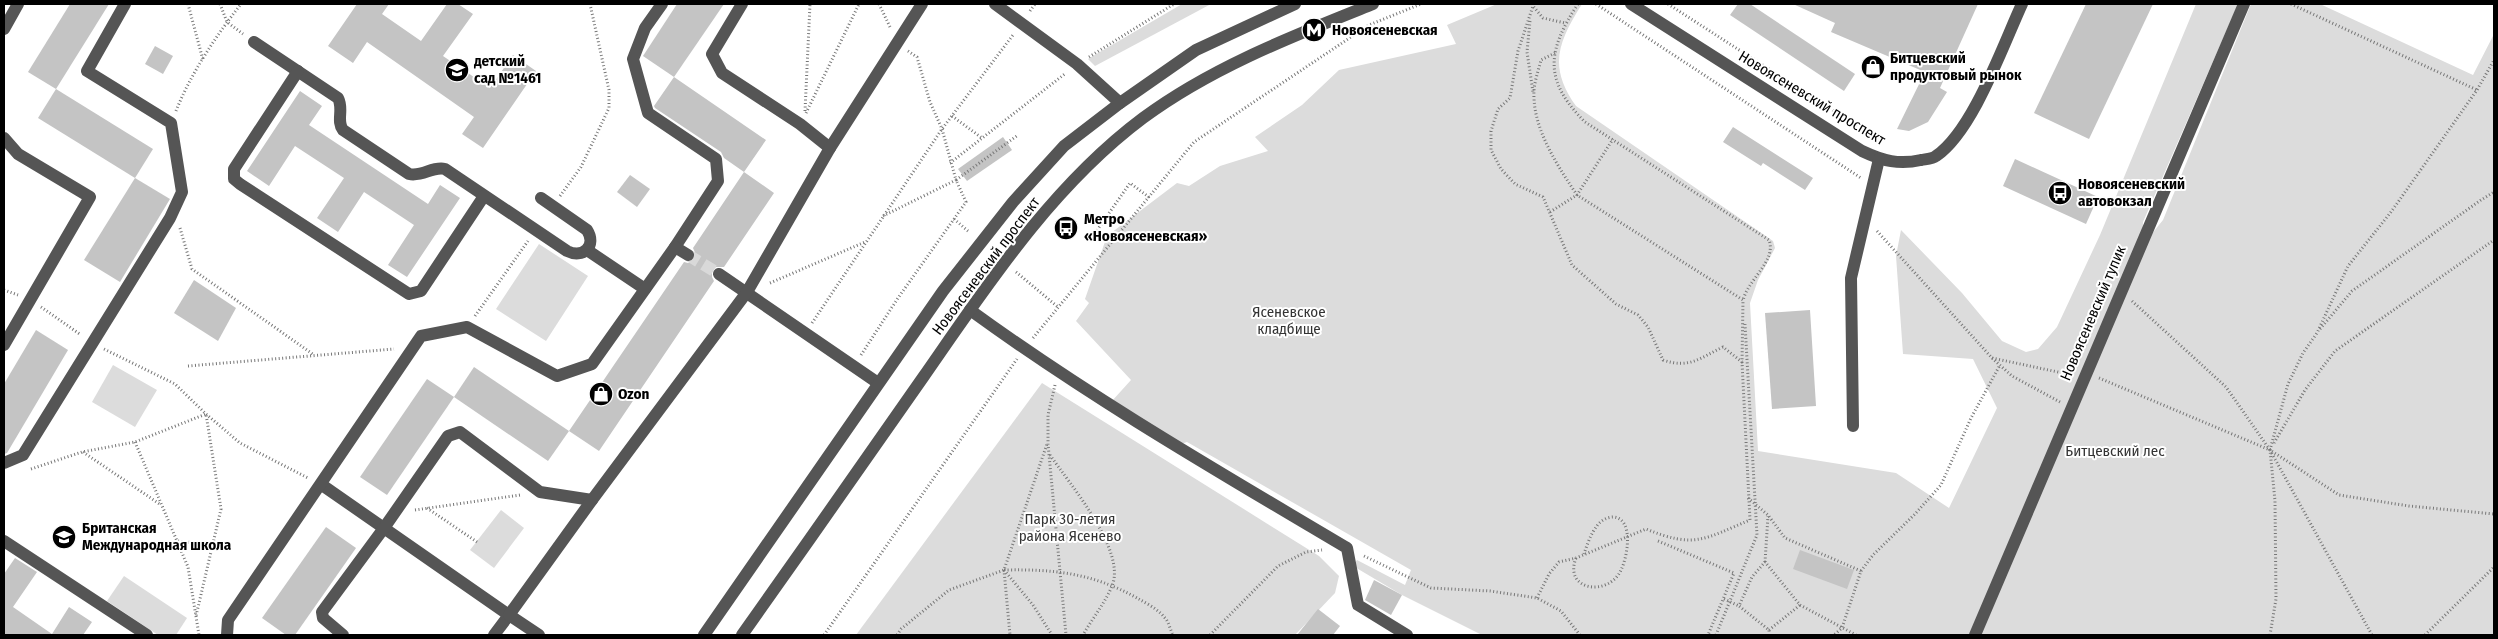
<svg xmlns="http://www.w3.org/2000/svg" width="2498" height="639" font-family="'Fira Sans Condensed',sans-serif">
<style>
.green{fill:#dcdcdc}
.building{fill:#c4c4c4}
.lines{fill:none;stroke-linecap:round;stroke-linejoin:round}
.minor-tunnel{stroke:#d9d9d9;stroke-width:12;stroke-dasharray:12 6;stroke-linecap:butt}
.path{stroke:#777;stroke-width:3;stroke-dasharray:1 2.5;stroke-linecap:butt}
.minor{stroke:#555;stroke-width:12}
.labels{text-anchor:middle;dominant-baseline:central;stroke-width:4;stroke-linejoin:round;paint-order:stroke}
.poi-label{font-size:15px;font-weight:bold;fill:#000;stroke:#fff;text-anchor:start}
.street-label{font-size:15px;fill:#000;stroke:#fff}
.park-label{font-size:15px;fill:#333;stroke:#fff}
</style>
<rect width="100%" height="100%" fill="#fff"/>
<g class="green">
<polygon points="1182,4 1211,4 1095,66 1088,59"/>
<path d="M1497 4H1582C1558 42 1548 67 1576 106L1773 241 1775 248 1758 280 1750 303 1758 451 1896 473 1949 508 1997 408 1973 359 1903 354 1896 256 1901 230 1962 293 2002 341 2026 352 2038 349 2057 327 2100 235 2196 4H2238L2143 222 2142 246 2163 220 2251 4H2320L2473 75 2494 34V635H1482L1402 595 1353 566 1357 560 1405 585 1411 570 1187 442 1181 444 1112 401 1131 380 1076 321 1089 303 1085 299 1107 236 1177 183 1189 186 1220 166 1268 151 1255 137 1302 105 1339 70 1456 44 1447 25Z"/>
<polygon points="539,244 588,276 546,341 496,309"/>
<polygon points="113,365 157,390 135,427 92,402"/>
<polygon points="1042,383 1319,556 1339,576 1335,593 1295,635 856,635"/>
<polygon points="501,510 524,528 494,568 470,550"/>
<polygon points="124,576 187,618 176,635 158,635 107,601"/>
</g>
<g class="building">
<polygon points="70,4 109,4 56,89 28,72"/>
<polygon points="357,4 389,4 382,14 421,41 447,4 458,4 473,14 443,56 490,88 513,55 536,71 483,148 462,134 474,117 367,42 353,63 328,46"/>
<polygon points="677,4 724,4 674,77 643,56"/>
<polygon points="1738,4 1750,4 1855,74 1844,91 1730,15"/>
<polygon points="1793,4 1978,4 1940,88 1947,92 1928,122 1909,131 1897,129 1925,72 1831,32 1835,23"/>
<polygon points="2086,4 2153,4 2089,139 2034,113"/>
<polygon points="155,46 173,56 163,74 145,64"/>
<polygon points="674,77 766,140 744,172 724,158 721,152 655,108 654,106"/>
<polygon points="56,89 153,149 135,178 38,118"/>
<polygon points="300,91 322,106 309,125 428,204 440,185 460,198 407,277 388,265 414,225 364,192 338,232 317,218 344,178 295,146 269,186 247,171"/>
<polygon points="1733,127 1813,178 1805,190 1763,163 1761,166 1723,142"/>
<polygon points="1003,137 1012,150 967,181 958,169"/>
<polygon points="2015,159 2098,197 2086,224 2003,186"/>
<polygon points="744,172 774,193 724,267 716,267 712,270 712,277 714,281 599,451 569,431 684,262 688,263 695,260 696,255 693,248"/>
<polygon points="630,175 650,189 637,207 617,192"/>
<polygon points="135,178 170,199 120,282 84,260"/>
<polygon points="194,280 236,308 218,341 174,313"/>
<polygon points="1810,310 1816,406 1772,409 1765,313"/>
<polygon points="36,330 68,350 7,453 4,454 4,384"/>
<polygon points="474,367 569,431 548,461 454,397"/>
<polygon points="427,379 454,397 387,495 360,477"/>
<polygon points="326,527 356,548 295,635 286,635 262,618"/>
<polygon points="1800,550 1854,570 1847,589 1793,569"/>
<polygon points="15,558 37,572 13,607 52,634 69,607 92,622 83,635 4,635 4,574"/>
<polygon points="1374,580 1402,595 1391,615 1365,600"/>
<polygon points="1318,609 1340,626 1333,635 1297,635"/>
</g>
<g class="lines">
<polyline class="minor-tunnel" points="688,255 719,274"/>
<g class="path">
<polyline points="188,4 203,60"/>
<polyline points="220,4 227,22 243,34"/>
<polyline points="879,4 890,27"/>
<path d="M1578 4C1547 51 1543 80 1585 122L1769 240C1777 261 1747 280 1743 301"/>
<polyline points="1596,4 1861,178"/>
<polyline points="1668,4 1880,141"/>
<polyline points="2291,4 2477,90"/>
<polyline points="1030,11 1035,4"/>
<polyline points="1530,21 1527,52 1533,92"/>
<path d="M1555 53 1541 60C1538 72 1533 85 1534 98 1535 132 1559 168 1577 195L1743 300 1742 362 1723 347C1700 358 1689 369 1663 360L1648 327 1638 315 1616 304 1572 265 1543 197 1515 184 1501 169 1491 150V131L1498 109 1510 98 1518 51 1533 6 1543 18 1565 23"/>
<polyline points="1089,57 1174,4"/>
<path d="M176 111C191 73 216 36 241 4"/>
<polyline points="805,111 810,4"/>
<polyline points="806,113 859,4"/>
<polyline points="952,116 982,138"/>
<polyline points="950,163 1066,73"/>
<polyline points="560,196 581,167 609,108 609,90 590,4"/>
<polyline points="1550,212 1577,195 1613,139"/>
<polyline points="883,216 956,180 942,129 930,102 917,57 908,51"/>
<polyline points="954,219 968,231"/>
<polyline points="180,228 192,269 314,355"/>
<polyline points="1877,231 1992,358 2072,375"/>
<polyline points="1091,239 1130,183 1150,198"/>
<polyline points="1016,272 1058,307"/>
<polyline points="770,283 865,242"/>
<polyline points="4,290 18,295"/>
<polyline points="2132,301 2226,387 2270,450 2339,495 2409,506 2494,514"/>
<polyline points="41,307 81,335"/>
<polyline points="475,316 528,241"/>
<polyline points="812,323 942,129 1013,35"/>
<polyline points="2320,329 2352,291 2481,200 2494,192"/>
<polyline points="1033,338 1194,142 1369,25 1421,4"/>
<polyline points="104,349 175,384 206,414 240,443 308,478"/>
<polyline points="861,355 898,298 966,202 956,180 1018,135"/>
<polyline points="1992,358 2012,376 2060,402"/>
<polyline points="188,366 394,349"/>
<polyline points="2099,378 2270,450 2372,635"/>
<polyline points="1055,385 1048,415 1048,444 1066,635"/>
<polyline points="135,442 188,567 199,635"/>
<polyline points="2274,443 2305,390 2335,351 2494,240"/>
<polyline points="83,452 161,505"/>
<path d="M1050 455C1069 483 1127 551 1112 586 1105 603 1092 619 1083 635"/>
<polyline points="31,469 82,452 135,442 206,414 221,509 196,616"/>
<polyline points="1748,498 1768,515 1785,538 1861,571 1842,628 1834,635"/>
<polyline points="427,508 477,542"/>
<polyline points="415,510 520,495"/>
<polyline points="178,541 212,545"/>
<polyline points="1658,541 1734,573 1708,635"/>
<polyline points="1364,556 1431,588 1490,591 1537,598 1561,611 1580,635"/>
<path d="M1576 558C1563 591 1609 597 1621 570 1628 556 1634 518 1613 517 1607 517 1600 521 1597 526 1591 533 1587 545 1584 554"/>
<polyline points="1765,562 1768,516"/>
<path d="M1004 570C1054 569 1092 573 1137 598 1146 603 1158 609 1165 618 1169 622 1170 630 1173 635"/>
<polyline points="1004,570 1033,605 1052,635"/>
<polyline points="1004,570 1010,635"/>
<polyline points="1861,571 1873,555 1915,514 1941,485 1971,418 2000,365"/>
<path d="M1537 598 1549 574 1559 562 1576 558 1646 529C1695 549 1704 539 1750 520L1742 362"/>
<polyline points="1724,599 1739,606"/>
<polyline points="1769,630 1800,605"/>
<polyline points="824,635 1017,359"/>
<polyline points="897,635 901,629 949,590 1004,570 1047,444"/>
<polyline points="1210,635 1278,566 1306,552 1322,550"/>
<polyline points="1716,635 1757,535 1745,324"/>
<polyline points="1769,635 1769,630 1739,606 1752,577 1765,562 1800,605 1856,635"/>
<polyline points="2270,635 2276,599 2275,501 2270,450 2288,384 2303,353 2317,333 2348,266 2391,212 2477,90 2494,60"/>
<polyline points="2425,635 2494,567"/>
</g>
<g class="minor">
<polyline points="662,4 645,28 633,59 648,113 716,159 718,181 675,247 688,255"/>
<polyline points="742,4 712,54 722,73 800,124 830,148"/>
<polyline points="995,4 1077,64 1120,103"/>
<path d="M1631 4 1862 151C1883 161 1899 165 1921 160 1926 159 1932 159 1936 156 1973 131 2003 45 2022 4"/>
<polyline points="4,29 18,4"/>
<path d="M254 42 338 98C344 109 336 121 343 130L409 174C423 177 432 166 445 169L567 251C583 259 597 246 587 230L541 198"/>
<polyline points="298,71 234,169 234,179 240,184 409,294 421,291 484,196"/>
<polyline points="4,138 18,154 90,197 4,345"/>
<polyline points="587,250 645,289"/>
<polyline points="719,274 878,383"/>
<path d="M970 310C1091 398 1219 472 1347 548L1358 605 1407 635"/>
<polyline points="1853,426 1851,278 1879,159"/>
<polyline points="4,463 23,455 170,218 182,192 171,123 87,71 125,4"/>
<polyline points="322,485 509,615 494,635"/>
<polyline points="4,541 147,635"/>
<polyline points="227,635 228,620 421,336 467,327 557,376 592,364 675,247"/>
<polyline points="343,635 323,618 322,612 384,528 448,436 460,432 540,492 592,500"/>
<polyline points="539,635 509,615 592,500 747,292 830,148 922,4"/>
<polyline points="704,635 943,291 1013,202 1064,146 1120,103 1196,50 1295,4"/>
<path d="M742 635C803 549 864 462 924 376 988 284 1052 186 1143 118 1212 67 1293 36 1373 4"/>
<polyline points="1975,635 2244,4"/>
</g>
</g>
<defs>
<g id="metro-disc" transform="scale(1.25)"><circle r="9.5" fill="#000" stroke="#fff"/><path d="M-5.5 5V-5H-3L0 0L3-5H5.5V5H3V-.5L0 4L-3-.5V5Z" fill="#fff"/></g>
<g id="shop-disc" transform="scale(1.25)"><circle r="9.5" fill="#000" stroke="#fff"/><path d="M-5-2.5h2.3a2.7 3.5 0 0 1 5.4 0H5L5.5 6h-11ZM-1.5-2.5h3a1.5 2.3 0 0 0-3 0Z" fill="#fff"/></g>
<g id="school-disc" transform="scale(1.25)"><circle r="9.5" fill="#000" stroke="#fff"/><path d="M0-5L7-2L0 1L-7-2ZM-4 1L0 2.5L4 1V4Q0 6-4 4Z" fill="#fff"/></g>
<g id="bus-disc" transform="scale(1.25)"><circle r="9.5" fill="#000" stroke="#fff"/><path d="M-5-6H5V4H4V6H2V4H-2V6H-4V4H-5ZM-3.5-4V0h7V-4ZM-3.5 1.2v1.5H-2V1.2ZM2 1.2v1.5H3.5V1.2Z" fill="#fff"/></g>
</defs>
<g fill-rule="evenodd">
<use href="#metro-disc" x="1314" y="30"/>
<use href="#shop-disc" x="1873" y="67"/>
<use href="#school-disc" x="457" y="70"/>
<use href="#bus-disc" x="2060" y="193"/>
<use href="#bus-disc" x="1066" y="228"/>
<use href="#shop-disc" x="601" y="394"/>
<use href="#school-disc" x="64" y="537"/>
</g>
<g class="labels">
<g class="poi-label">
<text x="1332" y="30">Новоясеневская</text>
<text x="1890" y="58">Битцевский<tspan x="1890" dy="17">продуктовый рынок</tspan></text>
<text x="474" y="61">детский<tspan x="474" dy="17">сад №1461</tspan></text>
<text x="2078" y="184">Новоясеневский<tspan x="2078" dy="17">автовокзал</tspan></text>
<text x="1084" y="219">Метро<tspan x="1084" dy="17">«Новоясеневская»</tspan></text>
<text x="618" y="394">Ozon</text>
<text x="82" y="528">Британская<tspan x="82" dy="17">Международная школа</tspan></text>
</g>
<g class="street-label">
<text transform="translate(1812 98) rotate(31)">Новоясеневский проспект</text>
<text transform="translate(986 266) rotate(-53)">Новоясеневский проспект</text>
<text transform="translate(2093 313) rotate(-67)">Новоясеневский тупик</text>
</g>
<g class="park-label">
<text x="1289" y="312">Ясеневское<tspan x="1289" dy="17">кладбище</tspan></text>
<text x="2115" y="451">Битцевский лес</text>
<text x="1070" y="519">Парк 30-летия<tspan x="1070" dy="17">района Ясенево</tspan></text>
</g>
</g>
<rect width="2498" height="639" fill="none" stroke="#000000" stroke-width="10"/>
</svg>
